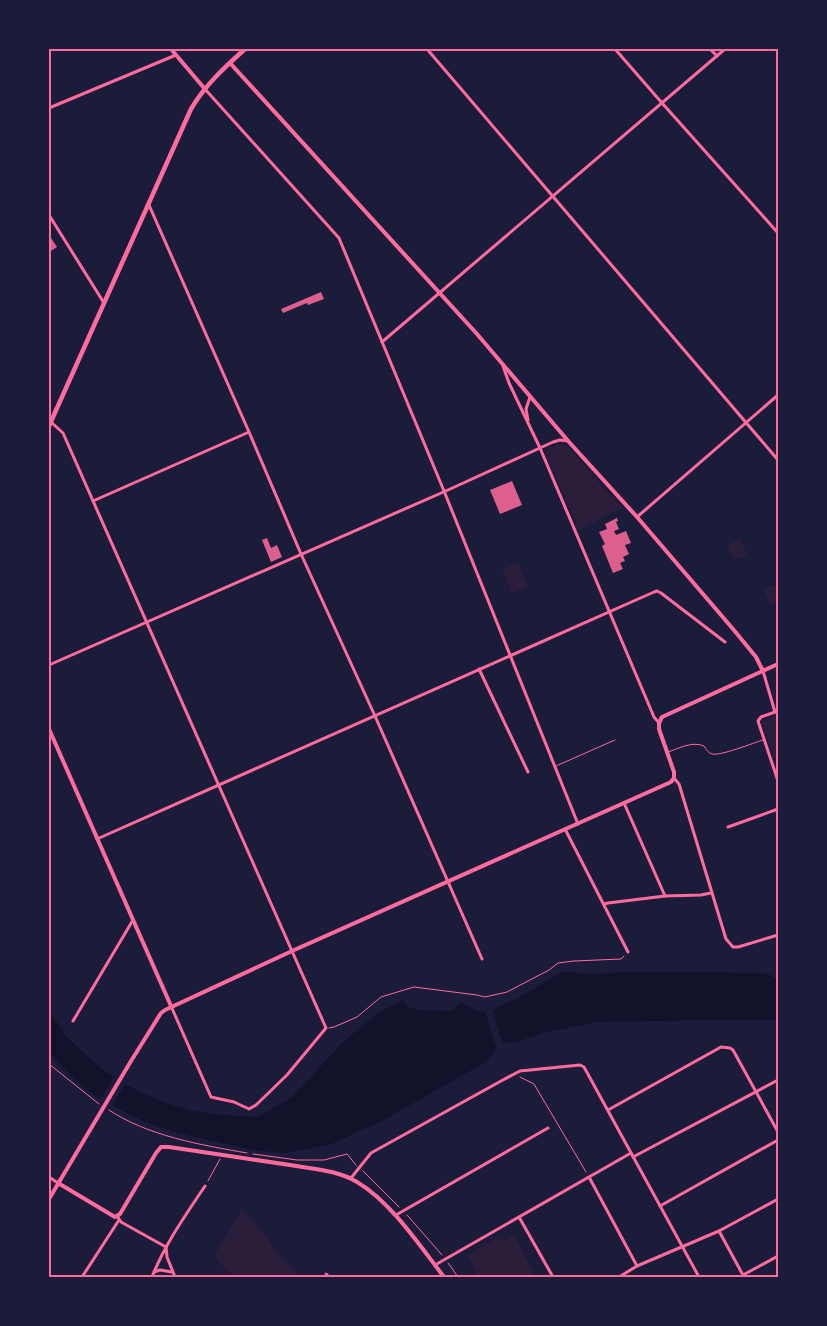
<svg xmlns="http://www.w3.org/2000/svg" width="827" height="1326" font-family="'Work Sans',sans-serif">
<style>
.green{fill:#2a1e3b}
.water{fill:#12122b}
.pier{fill:#1b1b3a}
.building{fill:#dd5f8e}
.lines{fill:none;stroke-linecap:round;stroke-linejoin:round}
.path{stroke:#ff6b9d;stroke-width:1}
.service{stroke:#ff6b9d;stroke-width:1}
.minor{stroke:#ff6b9d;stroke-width:3}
.tertiary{stroke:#ff6b9d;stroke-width:4}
.secondary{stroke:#ff6b9d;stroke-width:4.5}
.neatline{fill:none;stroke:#ff6b9d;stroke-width:2}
</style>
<rect width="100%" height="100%" fill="#1b1b3a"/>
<g class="green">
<polygon points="558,444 565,444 622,508 579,530 545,453 548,449"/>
<polygon points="741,539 747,555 734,560 728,544"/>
<polygon points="518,563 528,586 512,593 502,569"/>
<polygon points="777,584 778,602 770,605 764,589"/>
<polygon points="778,715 778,770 761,720"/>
<path d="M242 1209 267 1236 274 1249 301 1277H234C227 1270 218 1264 215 1254Z"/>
<polygon points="514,1235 536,1277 479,1277 467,1255 497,1238 499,1240 501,1238 503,1241"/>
</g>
<polygon class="water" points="561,972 593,974 630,972 766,973 778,980 778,1020 707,1020 597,1022 547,1032 516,1042 500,1044 486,1062 385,1119 332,1144 285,1153 253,1150 174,1132 143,1121 101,1100 80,1084 49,1053 49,1011 67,1037 88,1057 102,1069 116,1079 133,1088 160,1101 189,1110 221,1115 257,1117 291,1098 343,1042 378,1013 403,1000 408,1007 419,1010 445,1011 453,1010 461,1003 475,1010 487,1013 526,994"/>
<g class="pier">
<polygon points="492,1008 503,1046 497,1052 485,1010 487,1010"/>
<polygon points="115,1075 126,1082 111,1108 99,1101"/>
</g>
<g class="building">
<polygon points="51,238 57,247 51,251 51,250 49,251 49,239"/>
<polygon points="321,292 324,299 308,305 307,303 283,313 281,309"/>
<polygon points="512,481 522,505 500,514 490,490"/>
<polygon points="617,518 618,521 616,522 619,529 614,531 616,535 626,531 631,543 625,545 629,554 623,557 625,561 620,563 623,569 613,573 602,546 605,544 599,532 607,529 605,524"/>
<polygon points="267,538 271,548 277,545 282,557 271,562 262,540"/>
</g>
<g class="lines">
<g class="path">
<polyline points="329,1028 334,1027 357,1017 381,997 414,987 477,995 485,997 507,992 549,970 558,963 574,961 621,959 624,956"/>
<polyline points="49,1064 99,1104"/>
<polyline points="520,1077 534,1084 586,1172"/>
<path d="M109 1110C148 1136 201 1145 247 1153"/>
<polyline points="253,1154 297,1160 324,1160 347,1154 356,1165"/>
<polyline points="363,1171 399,1207"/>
<polyline points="208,1181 220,1159"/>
<polyline points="407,1215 442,1255"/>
<polyline points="448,1263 458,1277"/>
</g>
<g class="service">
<path d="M668 752C680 748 692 741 704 746 706 749 708 753 712 754 721 756 753 743 763 740"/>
<polyline points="556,766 615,740"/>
</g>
<g class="minor">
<polyline points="427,49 778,460"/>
<polyline points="615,49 662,103 778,233"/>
<polyline points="710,49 717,56"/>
<polyline points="204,88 339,238 444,491 578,824"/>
<polyline points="49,108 176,55"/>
<polyline points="149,205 249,432 301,554 375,716 482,959"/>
<polyline points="49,215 104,303"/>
<polyline points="382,342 725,49"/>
<polyline points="503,366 509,383 540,448 654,717 659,723"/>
<polyline points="528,420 526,409 530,397"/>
<polyline points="51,422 63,433 326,1028 287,1075 256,1105 249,1109 234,1102 211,1097 171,1006"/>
<polyline points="93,501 249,432"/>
<polyline points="637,517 778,395"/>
<polyline points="49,665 448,490 553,442 560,440 568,441"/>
<polyline points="479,669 528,772"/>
<polyline points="763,671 775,712"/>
<polyline points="778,711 761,717 758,721 778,781"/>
<polyline points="674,778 679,784 726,939 733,947 738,947 778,935"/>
<polyline points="624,803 665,896"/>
<polyline points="728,827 778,809"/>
<polyline points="565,829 628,952"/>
<polyline points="97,839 654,592 657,591 661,593 725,642"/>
<polyline points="604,904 608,903 665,896 701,895 711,893"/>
<polyline points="73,1021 133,920"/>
<polyline points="608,1110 721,1047 730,1048 733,1050 778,1132"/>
<polyline points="633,1157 778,1080"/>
<polyline points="49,1177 58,1183"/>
<polyline points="589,1177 637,1266"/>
<polyline points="351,1178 371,1153 501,1081 520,1071 580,1065 584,1067 699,1277"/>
<polyline points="660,1206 778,1140"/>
<polyline points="396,1215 548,1128"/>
<polyline points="117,1216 121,1222 166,1247 167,1257 175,1277"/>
<polyline points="519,1217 553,1277"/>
<polyline points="719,1231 744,1277"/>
<polyline points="435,1265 631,1153"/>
<polyline points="154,1272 160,1270 172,1272"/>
<polyline points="326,1274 329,1277"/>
<polyline points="743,1275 778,1256"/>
<polyline points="82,1277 119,1220"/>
<path d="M152 1277C165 1244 185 1216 205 1186"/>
<polyline points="619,1277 637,1266 719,1231 778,1199"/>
</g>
<g class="tertiary">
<polyline points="171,49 204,88"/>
<polyline points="230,63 477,334 569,442 637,517 733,629 756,657 763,671"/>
<polyline points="49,729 171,1006"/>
<path d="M58 1183 115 1217 120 1214 156 1153 161 1147H169C209 1153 250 1159 290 1165 312 1169 338 1170 357 1182 391 1202 420 1246 444 1277"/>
<polyline points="49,1199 131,1061 161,1013 165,1010 292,951 671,782 674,778 674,772 659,729 659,723 662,717 778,664"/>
</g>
<path class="secondary" d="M49 426 191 109C205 85 225 67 245 49"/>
</g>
<rect width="827" height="1326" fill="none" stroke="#1b1b3a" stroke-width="100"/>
<rect x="50" y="50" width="727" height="1226" class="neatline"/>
</svg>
